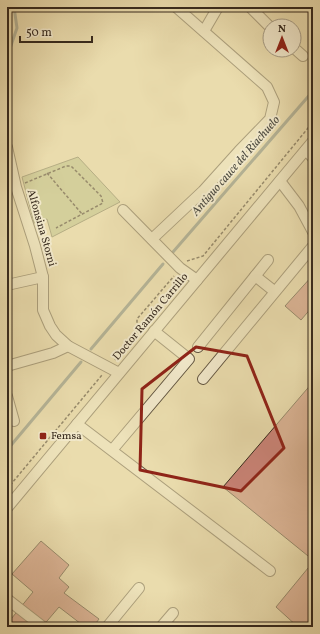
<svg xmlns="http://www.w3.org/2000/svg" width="320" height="634" font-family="Vollkorn,serif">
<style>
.green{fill:#bbbf86;stroke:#787452}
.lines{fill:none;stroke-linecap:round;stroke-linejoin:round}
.stream{stroke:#737f78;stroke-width:3}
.building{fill:#cb8478;stroke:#36291d}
.minor-casing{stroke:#635641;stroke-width:12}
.path{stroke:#36291d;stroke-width:1.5;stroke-dasharray:3 2;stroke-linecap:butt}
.minor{stroke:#f1e8ca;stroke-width:10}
.marked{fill:none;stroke:#8f2418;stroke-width:3;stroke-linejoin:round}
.poi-dot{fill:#8f2418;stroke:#f1e8ca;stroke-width:1.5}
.labels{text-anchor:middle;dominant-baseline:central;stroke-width:4;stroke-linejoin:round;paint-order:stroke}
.street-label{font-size:11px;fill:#36291d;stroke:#f1e8ca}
.poi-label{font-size:11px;fill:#36291d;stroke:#f1e8ca;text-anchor:start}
.water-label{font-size:12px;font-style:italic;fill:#4f4d43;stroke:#f1e8ca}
</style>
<rect width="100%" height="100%" fill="#eadcad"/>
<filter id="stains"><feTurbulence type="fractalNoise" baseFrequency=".005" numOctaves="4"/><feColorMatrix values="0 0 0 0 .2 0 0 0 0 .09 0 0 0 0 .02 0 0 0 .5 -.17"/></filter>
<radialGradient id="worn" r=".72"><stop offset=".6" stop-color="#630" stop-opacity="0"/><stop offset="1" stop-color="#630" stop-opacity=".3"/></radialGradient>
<polygon class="green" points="78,157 120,202 52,237 47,219 34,223 22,177"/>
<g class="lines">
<g class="stream">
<polyline points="7,57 17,28 14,7"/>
<polyline points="173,252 313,91"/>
<polyline points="91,349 163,264"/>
<polyline points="7,450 81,362"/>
</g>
</g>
<g class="building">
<polygon points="313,275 313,306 301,320 285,306"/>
<polygon points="313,382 313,560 223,487"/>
<polygon points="41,541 69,565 59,578 69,587 64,593 99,619 93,627 85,627 59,607 42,627 7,627 7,624 33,592 12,574"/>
<polygon points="313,562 313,627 298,627 276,607"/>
</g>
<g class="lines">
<g class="minor-casing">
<g id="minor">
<polyline points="250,7 270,27"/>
<polyline points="204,31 218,7"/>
<polyline points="294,48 303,56"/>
<polyline points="7,147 16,187 35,246 43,277 43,310 50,326 56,335 68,346 119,373"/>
<polyline points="306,150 313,158"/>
<polyline points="280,181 299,206 313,232"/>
<polyline points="123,210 180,268 197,280"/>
<polyline points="152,239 203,191 239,151 270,119 274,102 267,87 176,7"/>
<polyline points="255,276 274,291"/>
<polyline points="7,285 43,277"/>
<polyline points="198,347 268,260"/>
<polyline points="7,366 53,353 68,346"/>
<polyline points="203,379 313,246"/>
<polyline points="7,396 14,421"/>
<polyline points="77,424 270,571"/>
<polyline points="113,449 189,359 154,331"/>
<polyline points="7,508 313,141"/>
<polyline points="7,599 43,627"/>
<polyline points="107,627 139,588"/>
<polyline points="161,627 173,613"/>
</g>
</g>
<g class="path">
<polyline points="47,173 82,214"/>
<polyline points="25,183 66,166 71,166 101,196 103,203 56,228"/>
<polyline points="187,261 203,256 313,122"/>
<polyline points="115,360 137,333 137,319 174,276"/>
<polyline points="7,489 102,375"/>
</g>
<use href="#minor" class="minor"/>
</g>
<path d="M0 0H320V634H0ZM196 347 247 356 284 448 241 491 140 470 142 389Z" fill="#eadcad" fill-opacity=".55" fill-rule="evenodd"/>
<path class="marked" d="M196 347 247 356 284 448 241 491 140 470 142 389Z"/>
<rect class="poi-dot" x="39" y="432" width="8" height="8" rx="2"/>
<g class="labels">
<g class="street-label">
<text transform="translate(41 228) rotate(74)">Alfonsina Storni</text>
<text transform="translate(151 317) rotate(-50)">Doctor Ramón Carrillo</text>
</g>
<g class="poi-label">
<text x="51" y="436">Femsa</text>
</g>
<g class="water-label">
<text transform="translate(236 166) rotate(-49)">Antiguo cauce del Riachuelo</text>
</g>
</g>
<rect width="320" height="634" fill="none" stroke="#eadcad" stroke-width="24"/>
<rect x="8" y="8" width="304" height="618" fill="none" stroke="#36291d" stroke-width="2"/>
<rect x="12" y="12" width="296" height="610" fill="none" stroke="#36291d"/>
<g transform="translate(282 38)"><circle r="19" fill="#f1e8ca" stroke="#a69c85"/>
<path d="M0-3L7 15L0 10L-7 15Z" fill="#8f2418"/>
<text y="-6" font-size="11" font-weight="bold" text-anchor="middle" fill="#36291d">N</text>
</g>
<path d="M20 36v6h72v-6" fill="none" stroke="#36291d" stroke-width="2"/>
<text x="26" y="36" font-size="12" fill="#36291d" stroke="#f1e8ca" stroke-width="3" paint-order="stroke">50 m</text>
<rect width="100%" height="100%" filter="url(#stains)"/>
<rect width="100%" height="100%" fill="url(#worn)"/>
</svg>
